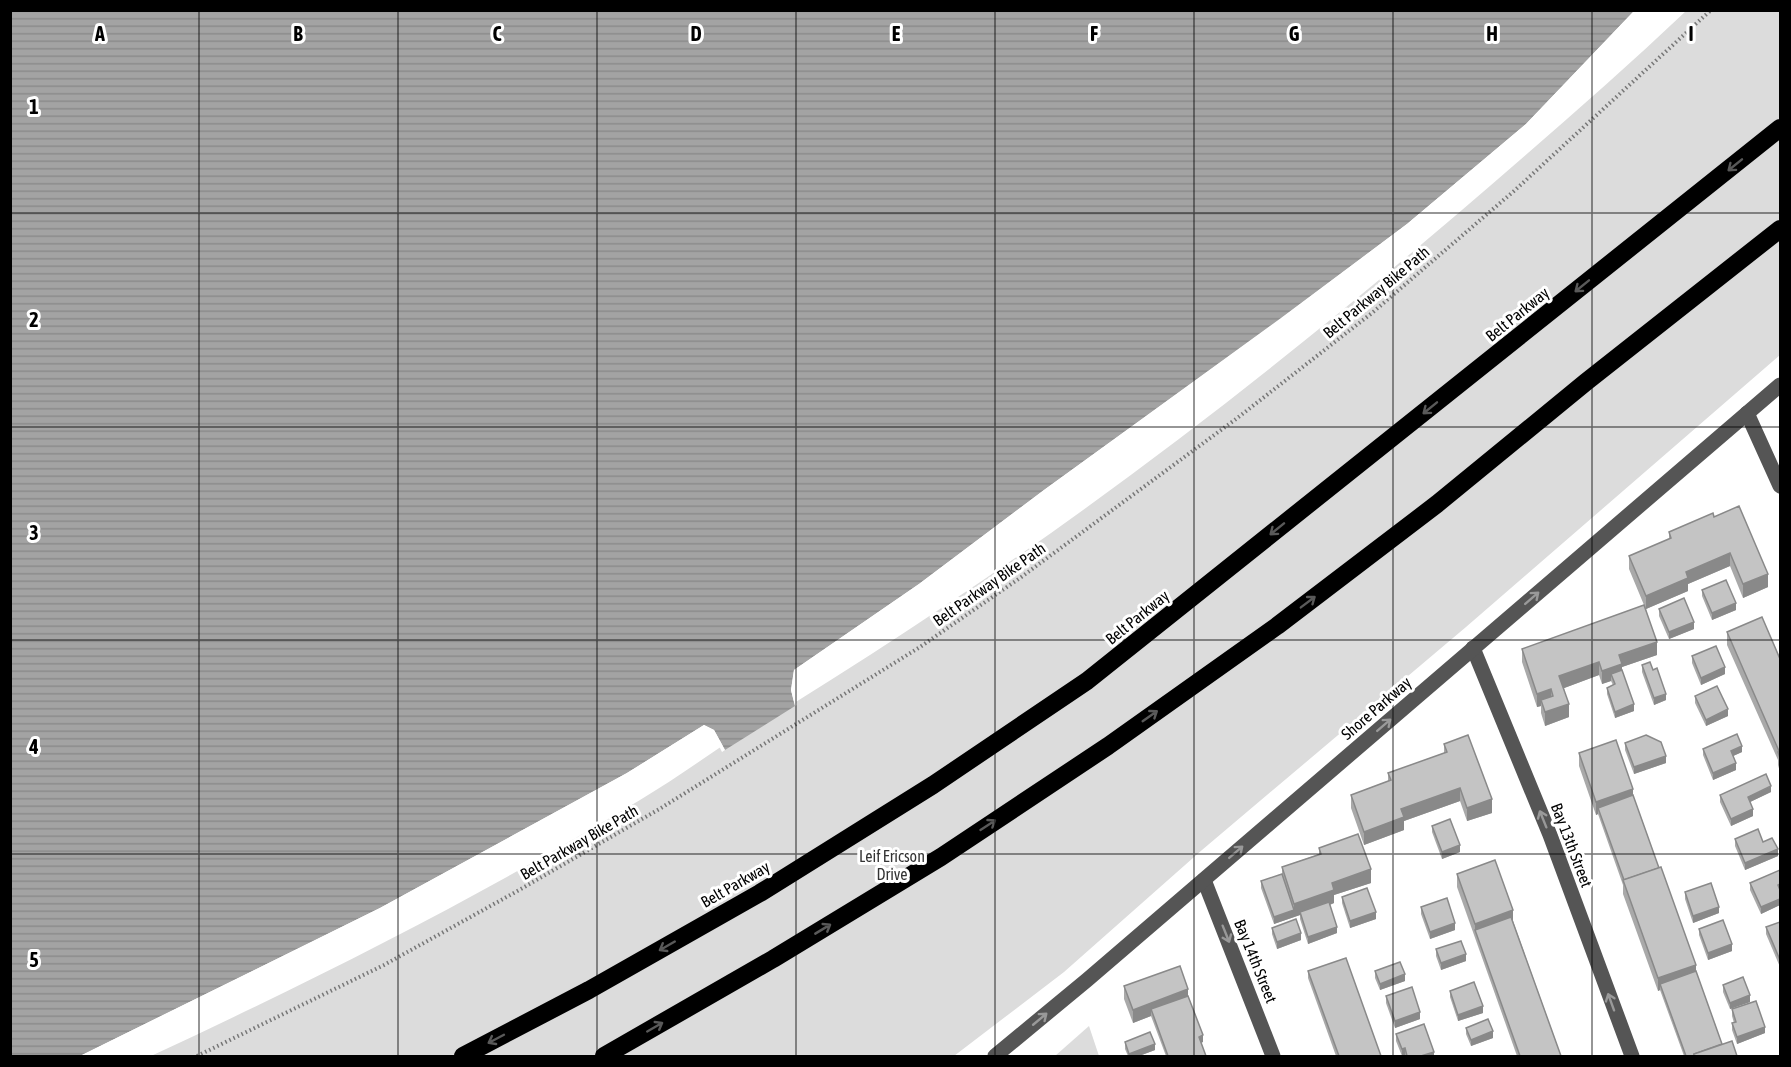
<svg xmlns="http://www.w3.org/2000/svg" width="1791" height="1067" font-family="'Asap Condensed',sans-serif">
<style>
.green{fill:#dcdcdc}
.water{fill:url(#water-rules)}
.pier{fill:#fff}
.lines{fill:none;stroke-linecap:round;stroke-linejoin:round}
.highway-casing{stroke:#dbdbdb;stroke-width:20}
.path{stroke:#777;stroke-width:4;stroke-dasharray:1.5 3;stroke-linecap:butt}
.minor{stroke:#555;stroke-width:15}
.highway{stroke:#000;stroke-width:18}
.wall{fill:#a9a9a9}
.shaded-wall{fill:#898989}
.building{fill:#c4c4c4;stroke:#898989;stroke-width:1.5}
.oneway{stroke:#595959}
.oneway2{stroke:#999}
.grid{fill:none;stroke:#000;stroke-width:1.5;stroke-opacity:0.55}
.labels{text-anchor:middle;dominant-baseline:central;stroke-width:6;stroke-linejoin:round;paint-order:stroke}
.street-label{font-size:16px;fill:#000;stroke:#fff}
.park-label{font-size:16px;fill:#333;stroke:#fff}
.grid-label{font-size:20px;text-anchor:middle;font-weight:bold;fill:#000;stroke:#fff;stroke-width:6;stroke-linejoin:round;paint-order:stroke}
</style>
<defs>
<pattern id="water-rules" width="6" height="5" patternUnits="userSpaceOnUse" patternTransform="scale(1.5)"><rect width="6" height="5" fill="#a3a3a3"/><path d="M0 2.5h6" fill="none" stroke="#8b8b8b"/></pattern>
</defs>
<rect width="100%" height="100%" fill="#fff"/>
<g class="green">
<path d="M1686 11H1780V355L1466 627 1202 850 1064 972 954 1056H151C317 979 483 895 640 800 675 779 708 755 742 733 758 723 775 714 791 705 844 672 897 638 949 603 1125 486 1293 354 1455 216 1533 149 1611 82 1686 11Z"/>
<polygon points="1089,1026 1099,1056 1055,1056"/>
</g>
<polygon class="water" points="10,11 1634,11 1526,124 1407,224 1282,318 1044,490 919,584 794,670 791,690 795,706 725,750 714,730 704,725 627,773 380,908 80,1056 11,1056"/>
<g class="pier">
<polygon points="1637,10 1528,126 1409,226 1283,321 1045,492 921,587 797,672 794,690 797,705 795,706 791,690 794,670 919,584 1044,490 1281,318 1407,224 1526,124 1634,11"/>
<polygon points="704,725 714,730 725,750 722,752 712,732 704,728 629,775 381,911 87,1056 80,1056 380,908 627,773"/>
</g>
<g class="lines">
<g class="highway-casing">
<g id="highway">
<polyline points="463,1056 589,990 760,893 933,785 1087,681 1780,128"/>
<polyline points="604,1056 773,959 941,857 1108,746 1277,626 1437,504 1586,382 1780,229"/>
</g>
</g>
<polyline class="path" points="197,1056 384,965 521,889 661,808 920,647 1020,578 1236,419 1372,313 1514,191 1711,10"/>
<g class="minor">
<polyline points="1747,413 1780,486"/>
<polyline points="1473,648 1550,835 1632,1056"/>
<polyline points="1204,880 1273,1056"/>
<polyline points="995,1056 1087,980 1780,385"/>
</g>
<use href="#highway" class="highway"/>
</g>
<g class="wall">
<polygon points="1714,517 1768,587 1743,598 1730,566 1688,584 1688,591 1646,609 1657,655 1622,667 1622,670 1634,711 1615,718 1607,694 1607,688 1613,685 1611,681 1602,684 1599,675 1564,688 1569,717 1545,726 1541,713 1541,706 1537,707 1522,662 1522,649 1644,605 1629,569 1629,556 1669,539 1669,532"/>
<polygon points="1702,590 1736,610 1712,620 1702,596"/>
<polygon points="1659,609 1694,629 1669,639 1659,616"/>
<polygon points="1727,632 1780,659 1780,772 1778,765 1778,760 1727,645"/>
<polygon points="1692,656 1725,674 1701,685 1692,663"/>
<polygon points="1642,665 1666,700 1654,705 1642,672"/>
<polygon points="1695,696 1728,716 1706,726 1695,703"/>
<polygon points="1625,743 1666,763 1634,774 1625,750"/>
<polygon points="1444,744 1492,813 1467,821 1460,801 1404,821 1404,830 1364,845 1351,808 1351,795 1388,781 1388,773 1444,753"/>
<polygon points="1703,749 1742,752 1733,756 1736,770 1713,780 1703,755"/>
<polygon points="1579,753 1633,795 1722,1044 1737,1056 1684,1056 1660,990 1658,991 1623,894 1623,885 1598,814 1596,815 1579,766"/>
<polygon points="1771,792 1750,802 1753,816 1731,826 1720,802 1720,795"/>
<polygon points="1432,826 1460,852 1442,859 1432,832"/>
<polygon points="1735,839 1778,856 1745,870 1735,846"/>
<polygon points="1319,848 1371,883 1334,895 1334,903 1330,905 1337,933 1308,944 1300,919 1300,915 1274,924 1261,888 1261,881 1282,874 1282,867 1319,854"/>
<polygon points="1780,870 1780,905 1761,914 1750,890 1750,883"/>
<polygon points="1457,874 1513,921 1561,1056 1517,1056 1457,887"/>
<polygon points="1685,892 1719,913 1693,923 1685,899"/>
<polygon points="1342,897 1376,919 1350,928 1342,903"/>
<polygon points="1421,907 1455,930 1430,939 1421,914"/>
<polygon points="1780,922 1780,967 1766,934 1766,927"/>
<polygon points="1272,928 1301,940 1277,949 1272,934"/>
<polygon points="1699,929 1732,951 1708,960 1699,935"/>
<polygon points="1436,949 1466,961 1441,970 1436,956"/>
<polygon points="1308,971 1381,1056 1336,1056 1308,978"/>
<polygon points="1375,971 1405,981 1380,990 1375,978"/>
<polygon points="1723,985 1750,1002 1730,1009 1723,992"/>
<polygon points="1124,986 1188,996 1203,1042 1201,1043 1206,1056 1166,1056 1151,1016 1133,1023 1124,999"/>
<polygon points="1450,991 1483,1013 1458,1021 1450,997"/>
<polygon points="1386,996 1420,1019 1395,1028 1386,1003"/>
<polygon points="1732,1009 1765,1033 1737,1044 1732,1030 1732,1023 1734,1023 1732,1016"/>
<polygon points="1466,1028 1493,1038 1471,1046 1466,1034"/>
<polygon points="1396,1034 1434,1056 1405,1056 1405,1055 1402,1056 1396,1041"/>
<polygon points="1125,1042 1155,1050 1139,1056 1128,1056 1125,1049"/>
</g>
<g class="shaded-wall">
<polygon points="1730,553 1730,566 1688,584 1688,591 1646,609 1646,596 1686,572"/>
<polygon points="1768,574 1768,587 1743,598 1743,584"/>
<polygon points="1736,603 1736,610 1712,620 1712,613"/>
<polygon points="1694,622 1694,629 1669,639 1669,632"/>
<polygon points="1657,642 1657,655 1622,667 1622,677 1611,674 1611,681 1602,684 1602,671 1619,655"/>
<polygon points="1599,662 1599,675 1559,690 1559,676"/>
<polygon points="1725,667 1725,674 1701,685 1701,678"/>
<polygon points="1551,689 1551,702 1541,700 1541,706 1537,707 1537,694"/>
<polygon points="1666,694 1666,700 1654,705 1654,698"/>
<polygon points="1569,704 1569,717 1545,726 1545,712"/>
<polygon points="1634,704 1634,711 1615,718 1615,712"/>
<polygon points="1728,709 1728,716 1706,726 1706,720"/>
<polygon points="1742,746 1742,752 1731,757 1731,751"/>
<polygon points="1666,756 1666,763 1634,774 1634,767"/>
<polygon points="1736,763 1736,770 1713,780 1713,773"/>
<polygon points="1771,786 1771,792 1748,803 1748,797"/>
<polygon points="1460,788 1460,801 1404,821 1404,830 1364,845 1364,832 1401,809"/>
<polygon points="1633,789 1633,802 1598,808 1598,814 1596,815 1596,802"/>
<polygon points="1492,799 1492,813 1467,821 1467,808"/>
<polygon points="1753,809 1753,816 1731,826 1731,819"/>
<polygon points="1460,845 1460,852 1442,859 1442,852"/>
<polygon points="1778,849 1778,856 1745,870 1745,863"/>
<polygon points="1371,869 1371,883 1334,895 1334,903 1300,915 1300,912 1300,915 1274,924 1274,917 1294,910 1294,904 1332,883"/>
<polygon points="1780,899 1780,905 1761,914 1761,907"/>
<polygon points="1719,907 1719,913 1693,923 1693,916"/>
<polygon points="1513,910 1513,923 1475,930 1475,924"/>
<polygon points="1376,912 1376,919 1350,928 1350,921"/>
<polygon points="1455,923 1455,930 1430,939 1430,932"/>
<polygon points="1337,927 1337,933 1308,944 1308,937"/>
<polygon points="1301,933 1301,940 1277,949 1277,942"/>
<polygon points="1732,944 1732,951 1708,960 1708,953"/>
<polygon points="1466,954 1466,961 1441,970 1441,963"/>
<polygon points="1696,965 1696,978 1660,984 1660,990 1658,991 1658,978"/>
<polygon points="1405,974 1405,981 1380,990 1380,984"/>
<polygon points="1188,989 1188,1002 1151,1009 1151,1016 1133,1023 1133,1010"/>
<polygon points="1750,995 1750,1002 1730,1009 1730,1003"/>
<polygon points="1483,1006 1483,1013 1458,1021 1458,1015"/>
<polygon points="1420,1012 1420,1019 1395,1028 1395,1021"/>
<polygon points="1765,1027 1765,1033 1737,1044 1737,1037"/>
<polygon points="1493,1031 1493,1038 1471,1046 1471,1040"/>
<polygon points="1203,1035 1203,1042 1199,1043 1199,1037"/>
<polygon points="1155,1044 1155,1050 1139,1056 1129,1056 1129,1054"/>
<polygon points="1405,1048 1405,1055 1402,1056 1402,1049"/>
<polygon points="1434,1052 1434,1056 1421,1056"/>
</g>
<g class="building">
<polygon points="1739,506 1768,574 1743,584 1730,553 1686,572 1688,578 1646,596 1629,556 1671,538 1669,532 1713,513 1714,517"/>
<polygon points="1726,580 1736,603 1712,613 1702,590"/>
<polygon points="1684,598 1694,622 1669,632 1659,609"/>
<polygon points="1644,605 1657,642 1619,655 1622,664 1602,671 1599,662 1559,676 1569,704 1545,712 1541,700 1553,696 1551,689 1537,694 1522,649"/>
<polygon points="1762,617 1780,659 1780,758 1778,752 1779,751 1727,632"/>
<polygon points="1716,646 1725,667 1701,678 1692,656"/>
<polygon points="1650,662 1653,670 1657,668 1666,694 1654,698 1642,665"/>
<polygon points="1622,670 1634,704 1615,712 1607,688 1615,684 1611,674"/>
<polygon points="1717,686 1728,709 1706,720 1695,696"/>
<polygon points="1737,734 1742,746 1731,751 1736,763 1713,773 1703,749"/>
<polygon points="1468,735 1492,799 1467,808 1460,788 1401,809 1404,817 1364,832 1351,795 1391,780 1388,773 1447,752 1444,744"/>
<polygon points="1646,735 1661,742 1666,756 1634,767 1625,743"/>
<polygon points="1616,740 1633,789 1596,802 1579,753"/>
<polygon points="1766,774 1771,786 1748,797 1753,809 1731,819 1720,795"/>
<polygon points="1633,795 1659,868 1624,880 1598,808"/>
<polygon points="1450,819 1460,845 1442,852 1432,826"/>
<polygon points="1758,829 1763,842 1772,838 1778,849 1745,863 1735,839"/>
<polygon points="1358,834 1371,869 1332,883 1334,890 1294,904 1282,867 1321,854 1319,848"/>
<polygon points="1495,860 1513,910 1475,924 1457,874"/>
<polygon points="1661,867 1696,965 1658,978 1623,880"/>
<polygon points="1780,870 1780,884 1778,885 1780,890 1780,899 1761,907 1750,883"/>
<polygon points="1282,874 1294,910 1274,917 1261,881"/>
<polygon points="1711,883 1719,907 1693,916 1685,892"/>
<polygon points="1367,888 1376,912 1350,921 1342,897"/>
<polygon points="1447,898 1455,923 1430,932 1421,907"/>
<polygon points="1329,902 1337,927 1308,937 1300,912"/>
<polygon points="1511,917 1561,1056 1520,1056 1475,930"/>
<polygon points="1296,919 1301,933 1277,942 1272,928"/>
<polygon points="1723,920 1732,944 1708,953 1699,929"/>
<polygon points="1780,922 1780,960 1766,927"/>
<polygon points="1461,941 1466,954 1441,963 1436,949"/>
<polygon points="1346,958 1381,1056 1339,1056 1308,971"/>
<polygon points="1400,962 1405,974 1380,984 1375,971"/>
<polygon points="1180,966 1188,989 1133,1010 1124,986"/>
<polygon points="1696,971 1722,1044 1694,1054 1694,1056 1686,1056 1660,984"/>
<polygon points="1743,977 1750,995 1730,1003 1723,985"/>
<polygon points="1474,982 1483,1006 1458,1015 1450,991"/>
<polygon points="1412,987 1420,1012 1395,1021 1386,996"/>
<polygon points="1188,996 1203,1035 1199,1037 1206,1056 1168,1056 1151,1009"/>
<polygon points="1756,1001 1765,1027 1737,1037 1732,1023 1736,1022 1732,1009"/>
<polygon points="1488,1019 1493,1031 1471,1040 1466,1028"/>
<polygon points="1424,1024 1434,1052 1421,1056 1407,1056 1405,1048 1402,1049 1396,1034"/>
<polygon points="1150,1032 1155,1044 1129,1054 1125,1042"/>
<polygon points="1732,1041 1737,1056 1694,1056 1694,1054"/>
</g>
<defs><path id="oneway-shaft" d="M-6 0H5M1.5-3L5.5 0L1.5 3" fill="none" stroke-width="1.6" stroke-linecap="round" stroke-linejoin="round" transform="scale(1.5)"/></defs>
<g class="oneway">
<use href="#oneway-shaft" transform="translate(1735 165) rotate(141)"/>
<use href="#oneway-shaft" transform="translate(1582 286) rotate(141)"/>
<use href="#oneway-shaft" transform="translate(1430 408) rotate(141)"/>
<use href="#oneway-shaft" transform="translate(1277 529) rotate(141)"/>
<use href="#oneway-shaft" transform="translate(1308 602) rotate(-37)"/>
<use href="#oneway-shaft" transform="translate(1150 716) rotate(-35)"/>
<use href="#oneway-shaft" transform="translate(988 825) rotate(-33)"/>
<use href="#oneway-shaft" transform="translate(823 929) rotate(-31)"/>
<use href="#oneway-shaft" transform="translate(667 946) rotate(150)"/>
<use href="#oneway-shaft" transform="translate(655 1027) rotate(-30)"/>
<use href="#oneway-shaft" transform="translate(496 1039) rotate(152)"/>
</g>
<g class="oneway2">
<use href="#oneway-shaft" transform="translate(1532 598) rotate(-41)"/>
<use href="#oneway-shaft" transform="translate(1384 725) rotate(-41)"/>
<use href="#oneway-shaft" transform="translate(1543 819) rotate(-112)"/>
<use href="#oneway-shaft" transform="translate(1236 852) rotate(-41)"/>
<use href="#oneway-shaft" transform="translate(1226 934) rotate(68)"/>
<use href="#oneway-shaft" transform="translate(1611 1002) rotate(-110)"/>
<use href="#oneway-shaft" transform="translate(1040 1019) rotate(-40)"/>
</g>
<path class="grid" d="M199 10V1056M398 10V1056M597 10V1056M796 10V1056M995 10V1056M1194 10V1056M1393 10V1056M1592 10V1056M10 213H1780M10 427H1780M10 640H1780M10 854H1780"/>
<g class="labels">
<g class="street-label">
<text transform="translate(1376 292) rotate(-40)">Belt Parkway Bike Path</text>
<text transform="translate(1517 314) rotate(-39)">Belt Parkway</text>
<text transform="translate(989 584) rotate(-35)">Belt Parkway Bike Path</text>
<text transform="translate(1137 617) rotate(-39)">Belt Parkway</text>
<text transform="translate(1376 708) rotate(-41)">Shore Parkway</text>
<text transform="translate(579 842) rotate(-30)">Belt Parkway Bike Path</text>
<text transform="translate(1572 845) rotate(69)">Bay 13th Street</text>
<text transform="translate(735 884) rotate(-30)">Belt Parkway</text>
<text transform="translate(1256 961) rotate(68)">Bay 14th Street</text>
</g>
<g class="park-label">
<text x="892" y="856">Leif Ericson<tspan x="892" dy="18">Drive</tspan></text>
</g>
</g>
<g class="grid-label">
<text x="100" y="41">A</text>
<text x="298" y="41">B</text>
<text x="497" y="41">C</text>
<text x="696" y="41">D</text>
<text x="896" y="41">E</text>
<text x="1094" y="41">F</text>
<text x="1294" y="41">G</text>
<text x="1492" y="41">H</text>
<text x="1691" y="41">I</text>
<text x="34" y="114">1</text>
<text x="34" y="327">2</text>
<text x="34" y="540">3</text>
<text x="34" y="754">4</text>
<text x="34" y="967">5</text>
</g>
<rect width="1791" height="1067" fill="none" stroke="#000000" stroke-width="24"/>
</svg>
